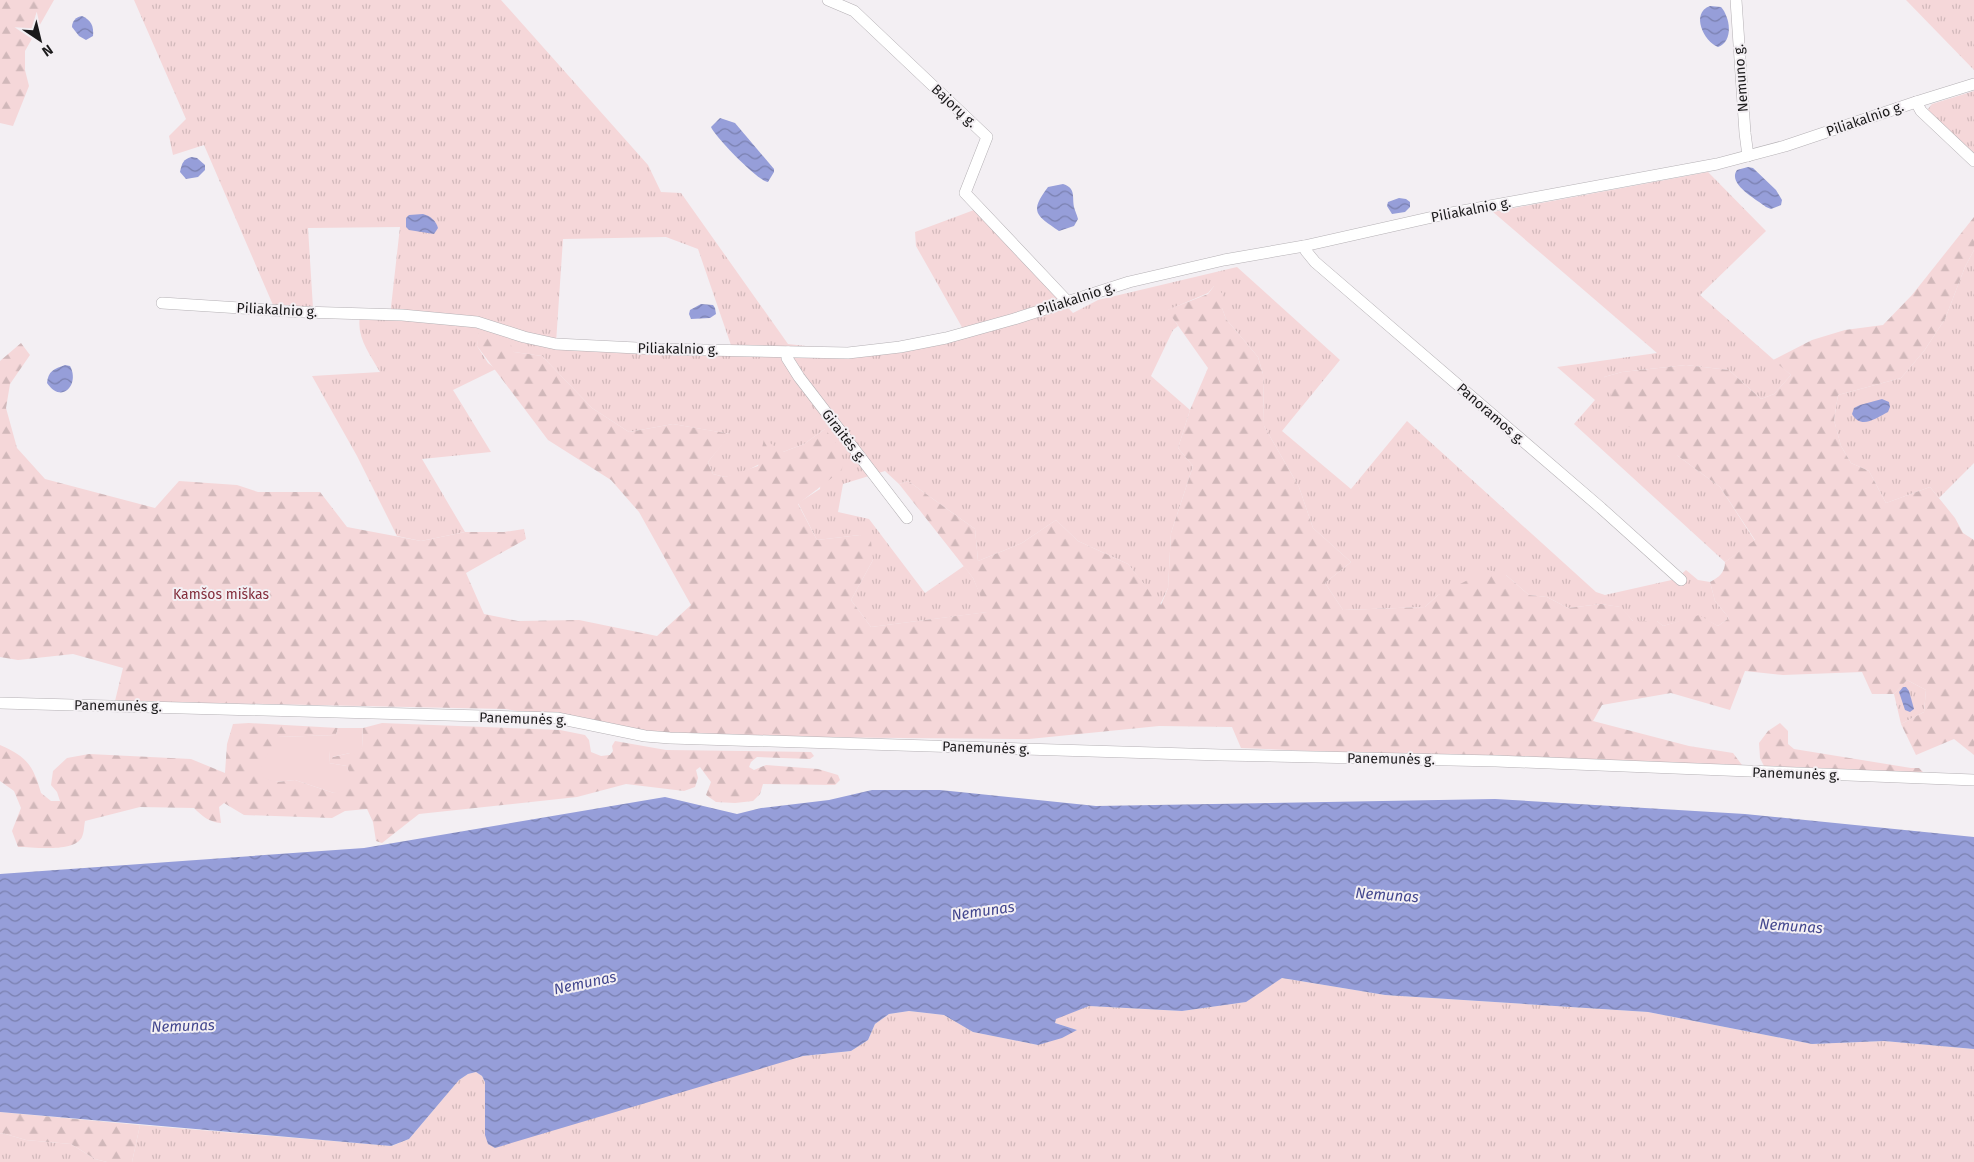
<svg xmlns="http://www.w3.org/2000/svg" width="1974" height="1162" font-family="'Fira Sans',sans-serif">
<style>
.grass{fill:url(#grass-tufts);fill-rule:evenodd}
.forest{fill:url(#forest-firs)}
.garden{fill:#f5d7d9}
.water{fill:url(#water-waves)}
.lines{fill:none;stroke-linecap:round;stroke-linejoin:round}
.minor-casing{stroke:#b5b1b5;stroke-width:12}
.minor{stroke:#fff;stroke-width:11}
.labels{text-anchor:middle;dominant-baseline:central;stroke-width:4;stroke-linejoin:round;paint-order:stroke}
.street-label{font-size:14px;fill:#1a191a;stroke:#f3eff3}
.park-label{font-size:14px;fill:#832e3c;stroke:#f3eff3}
.water-label{font-size:15px;font-style:italic;fill:#42468e;stroke:#f3eff3}
</style>
<defs>
<pattern id="grass-tufts" width="24" height="20" patternUnits="userSpaceOnUse" patternTransform="scale(1.25)"><rect width="24" height="20" fill="#f5d7d9"/><path d="M3 7l-1-3M5 7V3M7 7l1-3M15 17l-1-3M17 17v-4M19 17l1-3" fill="none" stroke="#d1b8ba"/></pattern>
<pattern id="forest-firs" width="22" height="20" patternUnits="userSpaceOnUse" patternTransform="scale(1.25)"><rect width="22" height="20" fill="#f5d7d9"/><path d="M5 1l3.5 6h-7zM16 11l3.5 6h-7z" fill="#d1b8ba"/></pattern>
<pattern id="water-waves" width="16" height="10" patternUnits="userSpaceOnUse" patternTransform="scale(1.25)"><rect width="16" height="10" fill="#969ed9"/><path d="M0 5q4-4 8 0t8 0" fill="none" stroke="#7a80af"/></pattern>
</defs>
<rect width="100%" height="100%" fill="#f3eff3"/>
<g class="grass">
<path d="M134 0H501L648 165 661 192 681 193 788 344 833 349 898 345 963 329 916 246 915 232 974 210 1073 313 1098 300 1237 267 1340 360 1282 431 1351 489 1407 421 1596 592 1605 595 1676 579 1686 570 1698 580 1710 582 1715 601 1729 618 1718 626 1699 616 1663 626 1657 621H1633L1620 607 1601 604 1568 608 1547 597 1529 595 1506 575 1438 595 1425 607 1343 610 1325 583 1351 562 1313 528 1299 487 1264 426 1263 374 1258 357 1226 319 1222 308V294L1214 286 1208 293 1168 310 1178 326 1173 330 1151 376 1190 410 1178 448 1193 466 1171 533 1168 588 1160 605 1128 564 1078 541 1056 520 1022 543 978 561 975 529 908 481 899 484 885 471 843 484 838 512 869 519 925 593 964 566 973 578 988 612 871 627 851 600 873 560 860 535 817 540 798 503 820 489 825 429 804 444 783 452 742 473 725 477 713 474 708 462 730 434 673 424 629 432 592 408 542 356 514 352 480 329 477 346 488 363 496 369 453 390 491 452 422 459 465 532 421 541 397 536 357 456 312 376 380 372C370 354 356 337 360 316H390L400 227 308 228 313 308 273 305 204 145 173 155 169 136 186 119ZM666 237 698 249 734 354 556 343 563 239Z"/>
<polygon points="1906,0 1974,0 1974,70"/>
<polygon points="1974,91 1974,153 1930,113 1928,109 1932,104"/>
<polygon points="1708,172 1766,231 1700,295 1791,375 1774,394 1761,399 1729,370 1686,365 1622,372 1604,377 1678,456 1720,487 1755,541 1725,562 1574,424 1595,400 1557,367 1657,353 1493,212"/>
<polygon points="1974,250 1974,463 1939,498 1930,487 1886,503 1869,471 1851,463 1841,446 1834,420 1838,395 1901,378 1924,351 1945,319 1965,267"/>
<polygon points="1907,680 1926,690 1924,712 1901,724 1894,694"/>
<polygon points="1282,978 1385,995 1648,1012 1812,1044 1884,1041 1974,1049 1974,1162 132,1162 140,1125 392,1146 409,1139 459,1080 468,1074 476,1072 482,1076 485,1082 485,1135 803,1056 851,1051 868,1040 875,1024 889,1014 909,1011 944,1015 973,1032 1038,1045 1077,1030 1055,1023 1056,1018 1089,1006 1182,1011 1245,1002"/>
<polygon points="2,1133 26,1140 71,1144 95,1159 107,1162 0,1162 0,1134"/>
</g>
<g class="forest">
<polygon points="0,0 54,0 25,51 25,70 29,86 13,126 0,123"/>
<path d="M1974 217V250L1965 267 1945 319 1924 351 1901 378 1838 395 1834 420 1841 446 1851 463 1869 471 1886 503 1930 487 1955 518 1963 533 1974 540V755L1954 739 1916 755 1901 724 1924 712 1926 690 1907 680 1894 694H1872L1862 672 1783 675 1745 671 1730 710 1671 693 1602 705 1593 721 1689 746 1733 753 1745 769 1241 748 1232 727 1159 726 1029 739 678 736 505 709 115 701 123 668 73 654 18 660 0 657V361L21 343 30 355 10 384 6 408 17 448 45 479 155 508 179 481 237 485 258 492H320L347 527 421 541 465 532H504L524 529 526 539 466 573 484 614 518 621 579 620 657 636 691 605 639 512 611 480 548 440 477 346 479 329 507 336 514 352 542 356 592 408 629 432 673 424 731 434 708 462 713 474 725 477 758 466 764 439 783 452 804 444 825 429C837 445 844 449 842 470L798 504 817 540 860 535 871 541 873 560 851 600 871 627 987 612 973 578 899 484 908 481 975 529 978 561 1022 543 1056 520 1078 541 1128 564 1161 605 1168 588 1171 533 1193 466 1178 448 1190 410 1208 368 1167 310 1208 294 1214 286H1218L1222 294V308L1226 319 1258 357 1263 374 1264 426 1299 487 1313 528 1351 562 1325 583 1343 610 1425 607 1438 595 1488 570 1506 575 1529 595 1547 597 1568 608 1601 604 1621 607 1633 621H1657L1663 626 1699 615 1718 626 1729 618 1715 601 1710 582C1719 577 1725 573 1725 562L1755 540 1720 487 1678 456 1621 422 1604 377 1622 372 1686 365 1729 370 1761 399 1774 394 1791 375 1773 360 1812 340 1845 330 1883 325 1912 295Z"/>
<path d="M249 723 338 728 336 735 277 737 275 782 295 780 334 793C347 784 352 782 347 766L329 763 330 750 333 757 350 753 362 748 363 728 382 723 560 730 585 735 589 740 591 752 601 756 610 755 613 751 612 746 615 741 666 750 811 752 814 756 810 759 757 757 751 762 749 767 754 770 766 765 818 769 838 775 840 780 835 785 763 784 760 794 753 801 735 803 716 802 706 795 711 782 700 767 696 770 698 778 695 787 684 791 626 784 577 797 419 814 382 843 376 841 373 822 367 809 345 811 332 818 244 815 224 803 219 807 221 823C209 822 202 816 194 808L140 807 85 821C84 826 84 833 82 837 74 853 34 847 18 847L12 831 21 808 14 791 0 781V745C27 757 33 765 41 793L51 801H60L57 792 51 785 53 771 67 758 89 754 191 759 225 773 227 744 233 724Z"/>
<polygon points="1780,723 1788,731 1788,744 1794,749 1911,768 1919,768 1924,773 1764,766 1760,758 1759,743 1768,731"/>
<polygon points="0,1112 140,1125 132,1162 107,1162 95,1159 71,1144 26,1140 2,1133 0,1134"/>
</g>
<polygon class="garden" points="338,728 363,728 362,748 358,755 350,753 332,757 330,751 329,763 347,766 350,775 347,790 334,793 295,780 275,782 264,778 261,766 277,737 336,735"/>
<g class="water">
<path d="M1710 6 1721 7C1730 17 1734 41 1718 47 1704 42 1690 13 1710 6Z"/>
<path d="M82 16C91 20 94 26 93 36L86 40 79 36 72 27C72 21 76 17 82 16Z"/>
<path d="M720 118 735 123 774 169V172L768 182C759 182 715 137 711 127Z"/>
<path d="M192 157 197 158 205 165V170L198 177 186 179 180 172C182 163 183 159 192 157Z"/>
<path d="M1748 167 1753 168 1776 190 1782 200 1781 205 1771 209 1766 207C1756 199 1727 184 1737 170Z"/>
<path d="M1063 184C1076 188 1072 196 1074 207 1075 211 1077 215 1078 219L1074 226 1059 231C1036 215 1029 212 1048 187Z"/>
<polygon points="1399,198 1406,199 1410,202 1410,207 1405,212 1392,214 1387,206 1388,202"/>
<path d="M423 214C431 216 436 221 438 228L434 234 409 230 406 227V218L409 215Z"/>
<polygon points="701,304 713,305 715,308 716,314 710,318 691,319 689,314 690,310"/>
<path d="M65 365 70 366C80 384 62 405 47 383 48 371 54 369 65 365Z"/>
<path d="M1882 399 1889 402 1890 407 1888 412C1876 418 1861 430 1852 414L1854 408 1860 405Z"/>
<polygon points="1903,687 1906,687 1909,691 1914,709 1910,712 1905,710 1899,692"/>
<polygon points="872,790 940,790 1096,806 1495,799 1745,814 1974,837 1974,1049 1884,1041 1812,1044 1648,1012 1385,995 1282,978 1246,1002 1182,1011 1089,1006 1056,1019 1055,1023 1077,1030 1062,1038 1038,1045 973,1032 944,1015 909,1011 889,1014 875,1024 868,1040 851,1051 803,1056 495,1148 488,1144 485,1135 485,1082 482,1076 476,1072 468,1074 459,1080 409,1139 391,1146 0,1112 0,874 364,848 665,797 737,814 761,808 829,800"/>
</g>
<g class="lines">
<g class="minor-casing">
<g id="minor">
<polyline points="828,0 854,11 987,137 965,193 1068,302"/>
<polyline points="1736,0 1745,133 1748,156"/>
<polyline points="1916,102 1921,111 1974,161"/>
<polyline points="1304,246 1306,251 1315,262 1601,508 1681,580"/>
<polyline points="162,303 302,312 402,315 477,322 524,337 556,344 657,349 848,353 900,347 946,338 1014,319 1129,282 1224,260 1304,246 1446,214 1717,164 1785,146 1916,102 1974,84"/>
<polyline points="788,352 787,358 799,377 907,518"/>
<polyline points="0,703 557,718 645,736 670,738 1221,755 1496,761 1974,780"/>
</g>
</g>
<use href="#minor" class="minor"/>
</g>
<g class="labels">
<g class="street-label">
<text transform="translate(1741 78) rotate(-94)">Nemuno g.</text>
<text transform="translate(954 106) rotate(43)">Bajorų g.</text>
<text transform="translate(1865 119) rotate(-19)">Piliakalnio g.</text>
<text transform="translate(1471 210) rotate(-11)">Piliakalnio g.</text>
<text transform="translate(1076 299) rotate(-18)">Piliakalnio g.</text>
<text transform="translate(277 310) rotate(3)">Piliakalnio g.</text>
<text transform="translate(678 349) rotate(1)">Piliakalnio g.</text>
<text transform="translate(1491 414) rotate(41)">Panoramos g.</text>
<text transform="translate(844 436) rotate(52)">Giraitės g.</text>
<text transform="translate(118 706) rotate(1)">Panemunės g.</text>
<text transform="translate(523 719) rotate(2)">Panemunės g.</text>
<text transform="translate(986 748) rotate(2)">Panemunės g.</text>
<text transform="translate(1391 759) rotate(1)">Panemunės g.</text>
<text transform="translate(1796 774) rotate(2)">Panemunės g.</text>
</g>
<g class="park-label">
<text x="221" y="594">Kamšos miškas</text>
</g>
<g class="water-label">
<text transform="translate(1387 895) rotate(4)">Nemunas</text>
<text transform="translate(983 911) rotate(-8)">Nemunas</text>
<text transform="translate(1791 926) rotate(4)">Nemunas</text>
<text transform="translate(585 983) rotate(-12)">Nemunas</text>
<text transform="translate(183 1026) rotate(-2)">Nemunas</text>
</g>
</g>
<g transform="translate(40 40) rotate(145)" stroke="#f3eff3" stroke-width="4" paint-order="stroke">
<path d="M0-4L9 19L0 12L-9 19Z" fill="#1a191a"/>
<text y="-8" font-size="14" font-weight="bold" text-anchor="middle" fill="#1a191a">N</text>
</g>
</svg>
